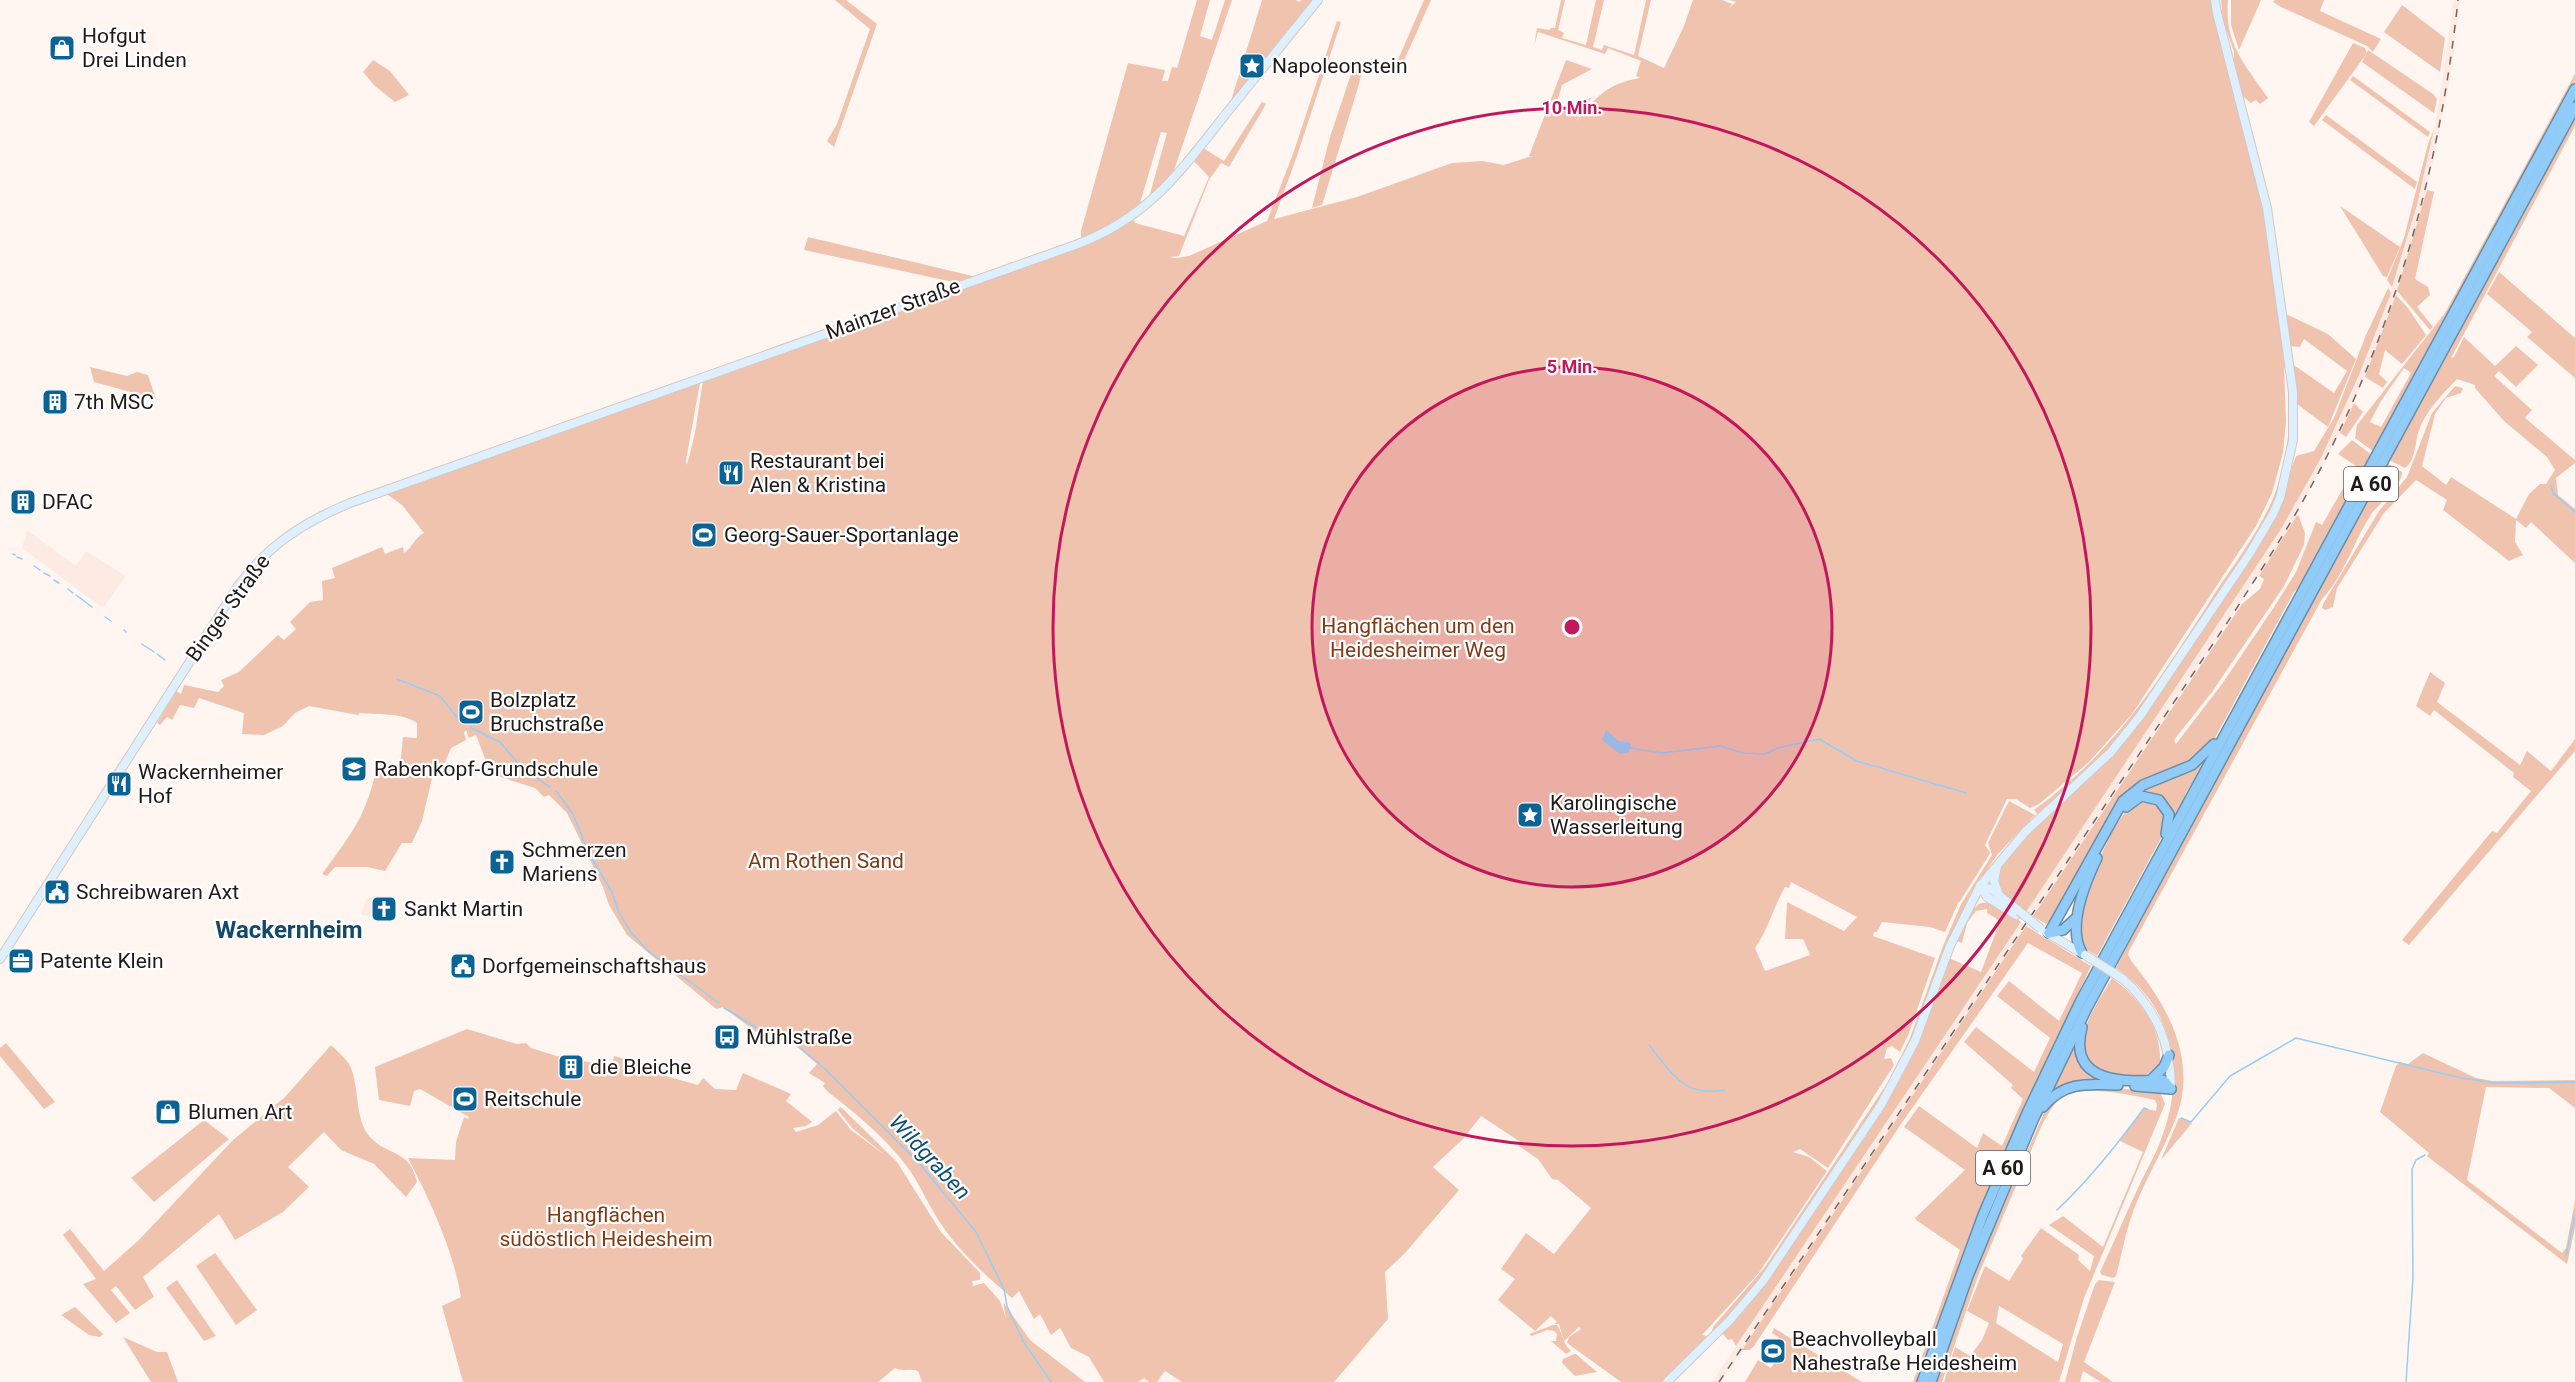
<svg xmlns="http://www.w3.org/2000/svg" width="2575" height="1382" font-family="Roboto,sans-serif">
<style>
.built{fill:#fdebe3}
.green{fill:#f0c3af;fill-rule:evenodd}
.water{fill:#96cdf7}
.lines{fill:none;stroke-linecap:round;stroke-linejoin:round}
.stream{stroke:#96cdf7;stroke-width:1.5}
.secondary-casing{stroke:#d6c7c1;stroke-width:10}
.motorway-casing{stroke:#698da9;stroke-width:12}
.secondary{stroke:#deeffd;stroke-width:8}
.motorway{stroke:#91cbf7;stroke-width:9}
.rail{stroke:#6e6765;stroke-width:1.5;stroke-dasharray:8 8;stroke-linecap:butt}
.secondary-bridge-casing{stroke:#d6c7c1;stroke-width:10;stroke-linecap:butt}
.secondary-bridge{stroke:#deeffd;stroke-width:8}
.ring{fill:none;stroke:#c2185b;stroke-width:3}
.labels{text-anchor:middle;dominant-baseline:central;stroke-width:4.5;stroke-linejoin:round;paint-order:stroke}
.shield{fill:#fff;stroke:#625f5d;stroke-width:1.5}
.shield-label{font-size:20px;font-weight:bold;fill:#1f1a18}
.poi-label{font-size:21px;fill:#1f1a18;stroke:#fff;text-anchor:start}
.street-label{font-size:21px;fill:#1f1a18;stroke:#fff}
.park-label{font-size:21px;fill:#823a13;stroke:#fff}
.water-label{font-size:22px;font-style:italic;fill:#0c4f76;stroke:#fff}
.quarter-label{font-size:24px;font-weight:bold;fill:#134a6c;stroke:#fff}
.centre{fill:#c2185b;stroke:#fff;stroke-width:3}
.ring-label{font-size:18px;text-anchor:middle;font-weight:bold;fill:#c2185b;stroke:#fff;stroke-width:4.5;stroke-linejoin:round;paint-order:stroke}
</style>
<rect width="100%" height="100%" fill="#fff6f2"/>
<g class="built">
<polygon points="2454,0 2460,0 2451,76 2423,207 2395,298 2365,377 2340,433 2288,531 2033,916 2026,912 2281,529 2321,458 2359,375 2391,291 2417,205 2436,120"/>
<polygon points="27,530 76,566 86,551 126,576 103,608 22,548"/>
<polygon points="376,896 380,896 373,918 361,914 366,899"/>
<polygon points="2021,922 2026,926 2022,932 1721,1382 1712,1382"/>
</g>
<g class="green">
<polygon points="835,0 846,0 877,24 834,147 827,141 837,124 870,29"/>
<polygon points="1197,0 1210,0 1200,36 1212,40 1225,0 1232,0 1172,176 1148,201 1167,133 1161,132 1138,210 1117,223 1081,238 1081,231 1128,63 1165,70 1162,81 1168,81 1172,67 1177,68"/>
<polygon points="1262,0 1296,0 1299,2 1302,0 1314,0 1230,104"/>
<polygon points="1424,0 1431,0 1403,63 1397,62"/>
<path d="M1561 0H1565L1558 30 1564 33 1562 38 1586 45 1596 0H1604L1593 47 1602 50 1604 45 1634 55 1646 0H1651L1638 56 1664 68 1684 26 1693 0H1722L1732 4 1729 8 1736 2 1729 0H2213L2267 225 2291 393 2289 450 2284 479 2270 514 2258 535 2148 701 2109 750 2037 814 2034 810C2118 749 2162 676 2217 590 2237 560 2260 530 2274 496 2288 460 2295 404 2284 366L2286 421 2283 453 2272 493 2256 526 2132 714 2088 763 2039 804 2030 808 2016 799H2007L1985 845 1990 852 1989 855 1959 903V901L1945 932 1930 927 1882 922 1877 932H1874L1873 936 1935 958 1909 1033 1900 1052 1892 1046 1887 1048 1884 1059 1891 1058 1894 1065 1828 1168 1800 1149 1793 1152 1809 1157 1827 1171 1758 1274 1702 1335 1708 1336 1702 1343 1663 1382H1621L1567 1343 1569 1337 1581 1329 1579 1327 1564 1341 1559 1324H1554L1557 1322 1551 1316 1535 1331 1498 1300 1515 1279 1501 1269 1526 1233 1554 1254 1591 1208 1558 1180 1552 1179 1538 1159 1519 1146 1522 1143 1481 1116 1463 1139 1433 1167 1459 1190 1405 1253 1385 1272 1388 1319 1334 1382H1182L1165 1371 1157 1382H1149L1144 1378 1138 1382H1104L1089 1357 1071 1348 1060 1328 1051 1335 1040 1314 1034 1319 1019 1291 1012 1298C988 1278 958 1250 941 1224 930 1208 922 1189 911 1172 890 1142 857 1114 828 1092L823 1086 825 1083 809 1073 817 1064 796 1046 756 1032 723 1007 716 1009 627 935 609 905 603 887 567 813 549 795 544 797 535 788 491 774 476 735 469 738 466 730 464 733 466 740 451 748 444 765 439 764 440 776 433 774 422 821 412 843H402L385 871 367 867H335L327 876 322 874C353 832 367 815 378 762L400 767 403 737 417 738V723C402 712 374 715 360 713L358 715 309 706 295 713 283 726 264 735 242 734 244 713 199 698 194 708 180 705 172 720 167 717 160 725 157 723 176 691 181 694 184 685 218 692 224 686 221 680 239 672 278 635 284 640 296 629 290 622 310 602 323 600 322 581 335 578 332 568 382 547 385 554 403 547 404 553C412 548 416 536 424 533L402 505 388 495 389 491 419 481 422 482 421 480 695 382 700 383 686 460 687 465 695 433 703 380 784 353 1105 235 1134 220 1135 223 1184 236 1209 177 1193 160 1203 148 1224 161 1262 102 1266 104 1229 167 1221 163 1209 180 1179 256 1169 257 1176 258 1189 256 1267 221 1293 154 1337 21 1341 22 1297 156 1274 219 1357 197 1452 163 1482 161 1504 165 1532 156H1529L1566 60 1592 69 1562 85 1553 116 1592 97 1576 122C1596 97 1606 84 1640 78L1636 76 1641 61 1608 48 1605 54 1538 32 1534 46 1537 28 1549 30 1551 28H1555ZM1791 882 1857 917 1844 931 1787 902 1785 939H1803L1810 955 1765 971 1755 948C1768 930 1774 906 1785 887L1789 888Z"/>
<path d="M2221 0H2228C2224 43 2245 65 2268 98L2260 104 2256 100 2251 103 2240 94 2234 71V52L2223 20Z"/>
<polygon points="2231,0 2261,0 2239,50 2231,25"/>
<polygon points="2275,0 2324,0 2320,11 2381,39 2373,52 2367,46 2281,7 2273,2"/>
<polygon points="2402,5 2445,38 2440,72 2384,32"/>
<polygon points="2353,43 2365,48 2367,53 2314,126 2309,122"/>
<polygon points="2368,50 2433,94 2437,99 2434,113 2362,62"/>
<polygon points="373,60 390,71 409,95 395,102 375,86 363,72"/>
<polygon points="1354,65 1363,67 1359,84 1322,205 1312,208 1330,137"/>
<path d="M2575 74V81L2374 452 2355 438 2357 425 2445 313ZM2404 368 2411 373 2381 427 2370 422 2381 401Z"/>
<polygon points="2353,76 2430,132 2428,137 2350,80"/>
<polygon points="2326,115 2417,182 2415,189 2322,120"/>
<path d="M2575 118V126L2451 358 2454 357 2464 337 2495 366 2516 346 2538 365 2516 387 2499 371 2494 376 2532 410 2525 418 2575 460V463L2556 478 2558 495 2575 509V563L2531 522 2526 528 2516 520 2515 542 2523 555 2509 561 2443 510 2447 500 2416 480 2384 513 2337 588 2333 607 2325 610 2322 608 2323 604 2379 511 2407 477 2432 413 2455 386 2463 388 2461 393 2446 398 2435 414 2422 466 2446 485 2451 477 2516 519 2529 494 2540 484H2546L2555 470 2547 457 2504 421 2475 388V385L2457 379C2442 395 2425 411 2418 433 2415 445 2415 461 2405 468L2389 460Z"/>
<polygon points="2434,129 2417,205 2392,287 2387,280 2404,238 2428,144"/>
<polygon points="2427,190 2434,192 2415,279 2428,287 2430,295 2417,307 2433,327 2430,330 2397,291"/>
<polygon points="2340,206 2400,247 2387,277 2383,276"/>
<polygon points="808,237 977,277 958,283 804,250"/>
<polygon points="2499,272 2575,338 2575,378 2527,337 2532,332 2487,294"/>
<path d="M2388 288 2391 293 2359 375 2321 458 2281 529 2026 912C2015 904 1997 896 1997 880 1996 857 2111 753 2132 730 2140 723 2146 713 2152 705L2274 516 2296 456 2314 451 2334 418 2366 335Z"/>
<polygon points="2396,295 2408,308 2426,335 2402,364 2385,350 2379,374 2387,382 2383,388 2365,377"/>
<polygon points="2284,313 2328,334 2356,359 2328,427 2297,404 2291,363 2334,393 2347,371 2304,339 2300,347 2289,346"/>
<polygon points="90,367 127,376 137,372 148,375 156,399 94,382"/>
<polygon points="2354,403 2363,412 2346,437 2340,433"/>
<path d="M2352 440 2372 455 2302 584 2294 592 2215 738C2206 750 2196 760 2183 766 2156 779 2140 776 2118 802L2053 920 2046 924 2033 916 2242 604 2260 589 2264 579 2259 576 2298 514 2305 533 2304 545 2284 586 2212 692 2174 740 2176 744 2222 684 2276 604 2296 572 2316 522 2322 525 2356 466 2338 454Z"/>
<path d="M2387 463 2402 472C2402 486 2381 502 2372 513 2354 540 2345 575 2322 599L2129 951 2128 955 2132 962C2168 1006 2198 1060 2176 1118 2164 1149 2146 1178 2134 1209 2126 1230 2122 1254 2116 1276L2113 1278 2102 1275 2100 1272C2113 1244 2125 1216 2138 1188 2146 1170 2157 1153 2163 1134 2185 1073 2173 1005 2116 968L2164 873Z"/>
<polygon points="2430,672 2445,683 2437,702 2520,765 2527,751 2551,771 2575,739 2575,751 2409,945 2402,940 2492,831 2497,833 2531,791 2513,777 2514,773 2434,710 2430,716 2416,706"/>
<polygon points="2209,755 2186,793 2183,803 2171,825 2167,805 2134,792"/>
<path d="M2148 799 2164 808 2166 829 2097 956 2082 947C2081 941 2079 934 2079 928 2083 897 2108 827 2131 806 2136 802 2142 800 2148 799Z"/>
<polygon points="2009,801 2035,815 1997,855 1969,897 1951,936 1918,1028 1878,1106 1777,1257 1741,1304 1711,1334 1713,1327 1765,1267 1888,1082 1910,1038 1943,946 1961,904 1992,855 1988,843"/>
<path d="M1981 903C1997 901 2008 913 2021 922L1736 1346 1732 1339 1728 1340 1722 1333C1762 1290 1793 1239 1827 1190 1859 1144 1894 1098 1916 1047 1928 1019 1956 915 1981 903ZM1987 909V913L2000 921 1981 972 1949 958 1957 941 1962 943 1967 923 1976 911Z"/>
<polygon points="2026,926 2091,966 1990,1185 1917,1382 1913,1382 1960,1250 1916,1220 1915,1218 1965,1170 1904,1127 1919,1106 1977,1148 1983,1133 2002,1146 2023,1099 2011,1088 2013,1085 1964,1042 1976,1027 2034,1072 2050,1038 1997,996 2009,981 2059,1021 2082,973 2028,943 1901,1124 1754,1346 1750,1350 1742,1350"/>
<path d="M2112 978C2140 999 2162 1027 2160 1064 2143 1088 2084 1080 2083 1046 2083 1021 2100 999 2112 978Z"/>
<path d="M467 1029 517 1044 526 1043 531 1048 576 1062 578 1060 612 1067 614 1056 628 1060 642 1071 644 1070 698 1085 703 1078 715 1089 736 1090 743 1073 791 1094 786 1101 812 1122 806 1126 793 1128 796 1132 818 1125 836 1111 851 1130 886 1156 852 1128 838 1110 840 1107 843 1109 897 1162 941 1232 980 1273V1280L972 1281 973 1286 984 1283 1000 1301 1006 1318 1003 1302 1030 1340 1085 1382H922L918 1371C909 1368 903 1372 895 1368L878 1382H463L442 1306 461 1297C453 1249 430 1201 408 1158L455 1160 456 1142 464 1117 468 1119 469 1117 420 1089 414 1091 410 1106 379 1100 375 1067Z"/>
<polygon points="2078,1035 2079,1049 2103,1079 2100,1082 2047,1099"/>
<polygon points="6,1043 55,1102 44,1109 0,1056 0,1048"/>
<path d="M331 1045C337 1051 346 1058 350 1066 360 1087 354 1119 370 1137 387 1156 410 1149 417 1182L406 1197 374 1164 341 1150 324 1132 288 1167 309 1187 283 1212 235 1240 219 1214 143 1277 154 1297 152 1298 135 1310 116 1286 111 1290 130 1313 116 1323 83 1284 96 1279 63 1235 70 1229 104 1271 139 1240 233 1140 285 1097Z"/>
<polygon points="2423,1053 2476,1078 2493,1081 2575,1080 2575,1108 2549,1088 2486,1087 2467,1180 2562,1253 2566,1248 2575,1201 2575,1228 2567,1264 2427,1156 2429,1153 2380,1112 2396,1066 2400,1062 2408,1064"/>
<path d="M2098 1087 2154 1091 2160 1092 2165 1104 2084 1298 2059 1382H1944L1955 1347 1970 1356 1982 1340 1989 1323 1967 1311 1985 1266 2009 1281 2023 1259 2021 1256 2041 1228 2079 1255 2078 1260 2090 1271 2094 1256 2049 1225 2063 1216 2103 1247 2143 1152 2120 1141 2144 1108 2156 1111 2157 1105 2155 1100C2133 1095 2082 1084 2063 1097 2052 1104 2047 1116 2041 1127L1978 1276 1942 1382H1935L1974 1273 2047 1106 2062 1092ZM1999 1306 2063 1344 2058 1362 1996 1323Z"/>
<polygon points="2179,1118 2192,1123 2161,1160"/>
<polygon points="204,1120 229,1139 154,1202 131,1178"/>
<polygon points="215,1253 257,1310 236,1325 196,1266"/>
<polygon points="177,1280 216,1336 204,1341 166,1288"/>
<polygon points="2099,1280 2115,1282 2084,1362 2113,1382 2101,1382 2083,1371 2080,1382 2065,1382 2077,1337 2095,1284"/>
<polygon points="75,1307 103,1334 100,1337 89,1335 61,1315"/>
<path d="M1553 1325H1557C1564 1335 1562 1343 1571 1351L1566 1354 1551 1341H1556L1557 1334 1554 1331 1547 1330 1532 1336 1529 1334Z"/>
<polygon points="1774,1328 1862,1382 1745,1382 1758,1360 1771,1368 1786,1342 1772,1333"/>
<polygon points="123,1337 157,1352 167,1352 178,1382 151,1382"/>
<polygon points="1574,1354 1576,1354 1597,1372 1575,1376 1562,1363 1563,1359"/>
</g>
<polygon class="water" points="1606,730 1619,741 1631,743 1629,752 1620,754 1602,740"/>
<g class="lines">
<g class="stream">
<polyline points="2551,485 2553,493 2575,512"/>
<polyline points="13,554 15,555"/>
<polyline points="17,557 22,559"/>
<polyline points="34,566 40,570"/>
<polyline points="44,573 50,576"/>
<polyline points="54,580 59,583"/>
<polyline points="68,589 73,593"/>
<polyline points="76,595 92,607"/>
<polyline points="105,617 111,621"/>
<polyline points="124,630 126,632"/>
<polyline points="142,644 154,652"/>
<polyline points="157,654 165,660"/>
<polyline points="397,679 440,696 459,720"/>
<polyline points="471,728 500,742 523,769 550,787"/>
<polyline points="1630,748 1662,753 1720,746 1743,753 1765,754 1778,748 1819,739 1857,761 1966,793"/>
<polyline points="556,791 573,814 589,854 612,892 618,910 630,931 648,951 719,1003"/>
<polyline points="724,1008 759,1029 797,1045 824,1068 919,1163 976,1232 1004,1289 1007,1306 1023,1341 1051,1382"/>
<path d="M1649 1045C1673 1074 1682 1097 1724 1090"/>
<polyline points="2181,1118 2191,1122 2230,1076 2296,1038 2461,1078 2495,1083 2575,1082"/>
<path d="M2057 1210C2090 1179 2117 1145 2144 1108L2147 1109"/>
<polyline points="2566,1255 2575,1215"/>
<polyline points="2406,1382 2413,1278 2412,1169 2416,1160 2425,1155"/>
</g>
<g class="secondary-casing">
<g id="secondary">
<polyline points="1997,866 1994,881 2000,898"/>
<polyline points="1980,886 1987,897 2016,915"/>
<polyline points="1980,886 1991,889 2019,911"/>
<polyline points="2047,933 2083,954"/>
<path d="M0 959 238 586C268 545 304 522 350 503L1078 244C1151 216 1182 169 1229 110 1259 73 1288 37 1318 0"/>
<path d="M2123 979C2157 1009 2171 1045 2171 1089"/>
<polyline points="1667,1382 1730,1320 1763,1281 1881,1105 1915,1041 1950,946 1980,886 2025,832 2111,752 2140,716 2250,553 2273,514 2280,498 2293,440 2293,392 2267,208 2217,13 2215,0"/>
</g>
</g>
<g class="motorway-casing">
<g id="motorway">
<polyline points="2126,807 2141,796 2159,800 2169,814 2166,834"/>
<polyline points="2049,933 2123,801 2143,785 2192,765 2214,744"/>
<polyline points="2049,933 2063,930 2075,919"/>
<path d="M2082 953C2067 927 2085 883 2097 858"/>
<path d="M2082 1027C2067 1085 2126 1082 2163 1080L2171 1089"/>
<polyline points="2150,1081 2164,1067 2169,1055"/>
<polyline points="2135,1086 2171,1089"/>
<path d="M2043 1107C2064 1081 2088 1084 2118 1085"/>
<polyline points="1922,1382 1983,1215 2028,1111 2080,1002 2575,89"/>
<polyline points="1931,1382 1968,1276 2034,1118 2087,1008 2575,107"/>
</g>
</g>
<use href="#secondary" class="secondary"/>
<use href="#motorway" class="motorway"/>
<path class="rail" d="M1719 1382 2233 614C2265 564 2297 515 2324 462 2398 318 2441 160 2458 0"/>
<g class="secondary-bridge-casing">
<g id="secondary-bridge">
<polyline points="2019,911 2041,929"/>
<polyline points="2085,955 2123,979"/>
</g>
</g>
<use href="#secondary-bridge" class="secondary-bridge"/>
</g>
<circle cx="1572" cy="627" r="260" fill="#c2185b" fill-opacity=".12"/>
<g class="ring">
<circle cx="1572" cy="627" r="260"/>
<circle cx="1572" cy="627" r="519"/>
</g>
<defs>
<g id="shop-square" transform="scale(1.35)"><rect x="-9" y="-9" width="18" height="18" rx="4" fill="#0a6394" stroke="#fff"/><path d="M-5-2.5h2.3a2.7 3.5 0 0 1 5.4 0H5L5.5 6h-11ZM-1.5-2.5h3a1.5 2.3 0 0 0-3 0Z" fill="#fff"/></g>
<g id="sight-square" transform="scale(1.35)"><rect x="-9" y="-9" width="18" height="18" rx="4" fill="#0a6394" stroke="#fff"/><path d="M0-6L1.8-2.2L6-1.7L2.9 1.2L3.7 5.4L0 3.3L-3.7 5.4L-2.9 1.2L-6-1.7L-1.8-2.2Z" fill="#fff"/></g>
<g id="building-square" transform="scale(1.35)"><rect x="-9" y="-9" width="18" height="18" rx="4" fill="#0a6394" stroke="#fff"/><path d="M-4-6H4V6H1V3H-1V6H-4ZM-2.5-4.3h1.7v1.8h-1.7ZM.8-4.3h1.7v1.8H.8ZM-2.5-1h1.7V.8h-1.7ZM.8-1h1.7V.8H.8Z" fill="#fff"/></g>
<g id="restaurant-square" transform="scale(1.35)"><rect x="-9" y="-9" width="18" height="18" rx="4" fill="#0a6394" stroke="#fff"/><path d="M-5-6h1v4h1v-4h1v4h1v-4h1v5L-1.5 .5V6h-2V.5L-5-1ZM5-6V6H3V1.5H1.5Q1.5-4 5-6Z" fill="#fff"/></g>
<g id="stadium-square" transform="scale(1.35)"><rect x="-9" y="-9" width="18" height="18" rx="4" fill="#0a6394" stroke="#fff"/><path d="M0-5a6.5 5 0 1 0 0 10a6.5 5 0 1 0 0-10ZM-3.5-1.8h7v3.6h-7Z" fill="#fff"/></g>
<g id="school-square" transform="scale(1.35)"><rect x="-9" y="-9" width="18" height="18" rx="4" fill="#0a6394" stroke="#fff"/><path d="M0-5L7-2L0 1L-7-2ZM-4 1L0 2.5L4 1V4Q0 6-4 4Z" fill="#fff"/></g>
<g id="church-square" transform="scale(1.35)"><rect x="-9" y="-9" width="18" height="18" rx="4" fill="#0a6394" stroke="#fff"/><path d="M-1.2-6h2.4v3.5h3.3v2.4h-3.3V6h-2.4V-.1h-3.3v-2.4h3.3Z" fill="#fff"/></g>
<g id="civic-square" transform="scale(1.35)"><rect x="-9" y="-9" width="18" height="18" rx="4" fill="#0a6394" stroke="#fff"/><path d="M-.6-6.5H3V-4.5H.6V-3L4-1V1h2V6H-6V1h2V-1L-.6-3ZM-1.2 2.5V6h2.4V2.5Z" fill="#fff"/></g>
<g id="office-square" transform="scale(1.35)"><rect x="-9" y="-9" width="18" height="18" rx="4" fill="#0a6394" stroke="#fff"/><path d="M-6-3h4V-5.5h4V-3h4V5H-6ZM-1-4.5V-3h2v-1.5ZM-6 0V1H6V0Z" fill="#fff"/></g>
<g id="bus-square" transform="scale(1.35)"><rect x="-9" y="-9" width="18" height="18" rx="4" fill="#0a6394" stroke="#fff"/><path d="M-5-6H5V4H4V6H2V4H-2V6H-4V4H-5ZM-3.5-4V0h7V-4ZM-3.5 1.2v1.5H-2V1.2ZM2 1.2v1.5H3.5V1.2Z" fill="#fff"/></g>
</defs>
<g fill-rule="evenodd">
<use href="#shop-square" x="62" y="48"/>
<use href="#sight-square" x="1252" y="66"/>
<use href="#building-square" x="55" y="402"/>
<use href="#restaurant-square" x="731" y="473"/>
<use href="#building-square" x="23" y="502"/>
<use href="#stadium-square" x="704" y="535"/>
<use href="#stadium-square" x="471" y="712"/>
<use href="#school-square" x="354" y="769"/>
<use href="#restaurant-square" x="119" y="784"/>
<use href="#sight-square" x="1530" y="815"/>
<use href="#church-square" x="502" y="862"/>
<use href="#civic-square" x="57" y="892"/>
<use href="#church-square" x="384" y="909"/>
<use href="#office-square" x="21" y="961"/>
<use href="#civic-square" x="463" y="966"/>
<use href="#bus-square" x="727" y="1037"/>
<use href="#building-square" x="571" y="1067"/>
<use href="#stadium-square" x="465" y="1099"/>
<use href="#shop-square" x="168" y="1112"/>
<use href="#stadium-square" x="1773" y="1351"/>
</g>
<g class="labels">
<g class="shield">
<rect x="2344" y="467" width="54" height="34" rx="4.5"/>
<rect x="1976" y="1151" width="54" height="34" rx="4.5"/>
</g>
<g class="shield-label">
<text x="2371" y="484">A 60</text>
<text x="2003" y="1168">A 60</text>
</g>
<g class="poi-label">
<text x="82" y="36">Hofgut<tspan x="82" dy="24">Drei Linden</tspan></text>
<text x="1272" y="66">Napoleonstein</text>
<text x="74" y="402">7th MSC</text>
<text x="750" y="461">Restaurant bei<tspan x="750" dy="24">Alen &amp; Kristina</tspan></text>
<text x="42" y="502">DFAC</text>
<text x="724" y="535">Georg-Sauer-Sportanlage</text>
<text x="490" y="700">Bolzplatz<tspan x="490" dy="24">Bruchstraße</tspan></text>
<text x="374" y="769">Rabenkopf-Grundschule</text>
<text x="138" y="772">Wackernheimer<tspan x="138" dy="24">Hof</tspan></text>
<text x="1550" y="803">Karolingische<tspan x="1550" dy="24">Wasserleitung</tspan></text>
<text x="522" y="850">Schmerzen<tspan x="522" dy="24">Mariens</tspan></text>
<text x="76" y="892">Schreibwaren Axt</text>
<text x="404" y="909">Sankt Martin</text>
<text x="40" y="961">Patente Klein</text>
<text x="482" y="966">Dorfgemeinschaftshaus</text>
<text x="746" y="1037">Mühlstraße</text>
<text x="590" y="1067">die Bleiche</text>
<text x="484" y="1099">Reitschule</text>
<text x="188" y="1112">Blumen Art</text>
<text x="1792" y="1339">Beachvolleyball<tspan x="1792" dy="24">Nahestraße Heidesheim</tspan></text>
</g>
<g class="street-label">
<text transform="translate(893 309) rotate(-20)">Mainzer Straße</text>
<text transform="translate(228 608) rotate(-54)">Binger Straße</text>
</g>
<g class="park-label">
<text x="1418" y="626">Hangflächen um den<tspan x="1418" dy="24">Heidesheimer Weg</tspan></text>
<text x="826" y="861">Am Rothen Sand</text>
<text x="606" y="1215">Hangflächen<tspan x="606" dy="24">südöstlich Heidesheim</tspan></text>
</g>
<g class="water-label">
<text transform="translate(930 1157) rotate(47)">Wildgraben</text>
</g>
<g class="quarter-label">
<text x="289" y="930">Wackernheim</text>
</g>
</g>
<circle cx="1572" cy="627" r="9" class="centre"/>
<g class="ring-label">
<text x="1572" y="114">10 Min.</text>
<text x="1572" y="373">5 Min.</text>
</g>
</svg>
